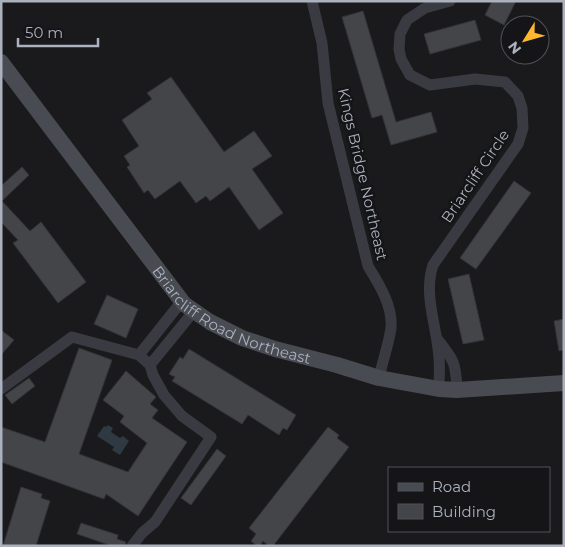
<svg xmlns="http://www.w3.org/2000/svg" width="565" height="547" font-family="Montserrat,sans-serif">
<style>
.water{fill:#2e3942}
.building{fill:#444549;stroke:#333338}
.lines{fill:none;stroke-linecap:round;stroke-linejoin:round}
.street{stroke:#3a3b42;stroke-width:11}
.secondary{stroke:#484b52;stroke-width:16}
.labels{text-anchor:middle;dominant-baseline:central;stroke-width:5;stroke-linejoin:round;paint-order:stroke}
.street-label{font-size:15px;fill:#abb1bd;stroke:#151517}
</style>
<rect width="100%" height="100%" fill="#1a1a1c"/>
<polygon class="water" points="108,425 113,428 111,432 120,438 123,436 129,441 120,455 112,450 114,447 97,436 104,426 106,427"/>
<g class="building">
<polygon points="492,1 516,1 504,25 485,15"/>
<polygon points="363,11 396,122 431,112 437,132 391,145 382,115 372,118 342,17"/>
<polygon points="475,20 481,40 430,54 424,34"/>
<polygon points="171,77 224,152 254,131 272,156 252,169 283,213 259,230 229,187 210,201 206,196 196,203 180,181 155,199 148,190 144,193 127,167 130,165 124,156 139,146 122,120 152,99 147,93"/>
<polygon points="22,167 29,175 2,201 30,231 41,222 86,282 58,303 13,243 18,240 1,222 1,186"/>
<polygon points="514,181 531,193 476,269 460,258"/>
<polygon points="469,274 484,340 463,344 448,279"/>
<polygon points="107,295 138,309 126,338 94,324"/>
<polygon points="564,319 564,350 559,351 554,321"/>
<polygon points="1,330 14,340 1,355"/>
<polygon points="79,348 112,360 79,454 128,472 147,443 120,422 124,416 103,400 126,371 156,397 150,404 158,410 152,418 187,442 138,516 106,494 104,499 1,462 1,427 45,442"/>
<polygon points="189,349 296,415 287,430 283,428 279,435 248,415 242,424 172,381 175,377 169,374 180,357 183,359"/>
<polygon points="29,378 35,386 12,404 5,395"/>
<polygon points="328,427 339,435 337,438 349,447 273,546 269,546 263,541 260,546 257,546 251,541 256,534 249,528"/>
<polygon points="217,449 226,456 191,505 181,498"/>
<polygon points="21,487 42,494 41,498 50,501 36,546 3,546"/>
<polygon points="81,523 118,535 117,539 126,542 125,546 112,546 77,534"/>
</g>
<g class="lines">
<g class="street">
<path d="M312 1 322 43 328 103 368 266C379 284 393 306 391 328 389 343 382 363 379 378"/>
<path d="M438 340C454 360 456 363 457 390"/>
<polyline points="139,355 182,301"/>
<polyline points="150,365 194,311"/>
<polyline points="1,389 72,337 139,355 150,365 153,375 164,395 182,416 211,437 155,522 142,533 132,546"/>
<path d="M439 389C439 379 440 368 439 358 437 326 423 295 433 265L518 144 523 128 522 108 518 96 505 82 475 79 430 85 410 75 401 59 399 49 400 34 407 20 425 8 450 1"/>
</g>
<path class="secondary" id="s1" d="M1 62 184 304 210 322 242 338 275 349 337 365 379 378 439 389 457 390 564 383"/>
</g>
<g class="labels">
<g class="street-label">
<text transform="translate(363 174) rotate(77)">Kings Bridge Northeast</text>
<text transform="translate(475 176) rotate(-56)">Briarcliff Circle</text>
<text stroke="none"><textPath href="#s1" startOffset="350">Briarcliff Road Northeast</textPath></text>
</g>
</g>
<rect width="565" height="547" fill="none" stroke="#abb1bd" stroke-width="5"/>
<rect x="388" y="467" width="162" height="65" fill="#151517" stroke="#515359"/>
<rect x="398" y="483" width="25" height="8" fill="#484b52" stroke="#515359"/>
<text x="432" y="492" font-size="15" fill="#abb1bd">Road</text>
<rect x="398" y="504" width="25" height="15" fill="#444549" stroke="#515359"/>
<text x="432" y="517" font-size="15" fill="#abb1bd">Building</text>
<g transform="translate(525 40) rotate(233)"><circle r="24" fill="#151517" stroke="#515359"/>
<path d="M0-4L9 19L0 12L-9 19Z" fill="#ffb72f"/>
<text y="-8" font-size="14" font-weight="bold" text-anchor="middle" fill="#abb1bd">N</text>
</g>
<path d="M18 38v8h80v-8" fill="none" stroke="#abb1bd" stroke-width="2.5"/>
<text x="25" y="38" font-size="15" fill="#abb1bd" stroke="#151517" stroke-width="4" paint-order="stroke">50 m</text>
</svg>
